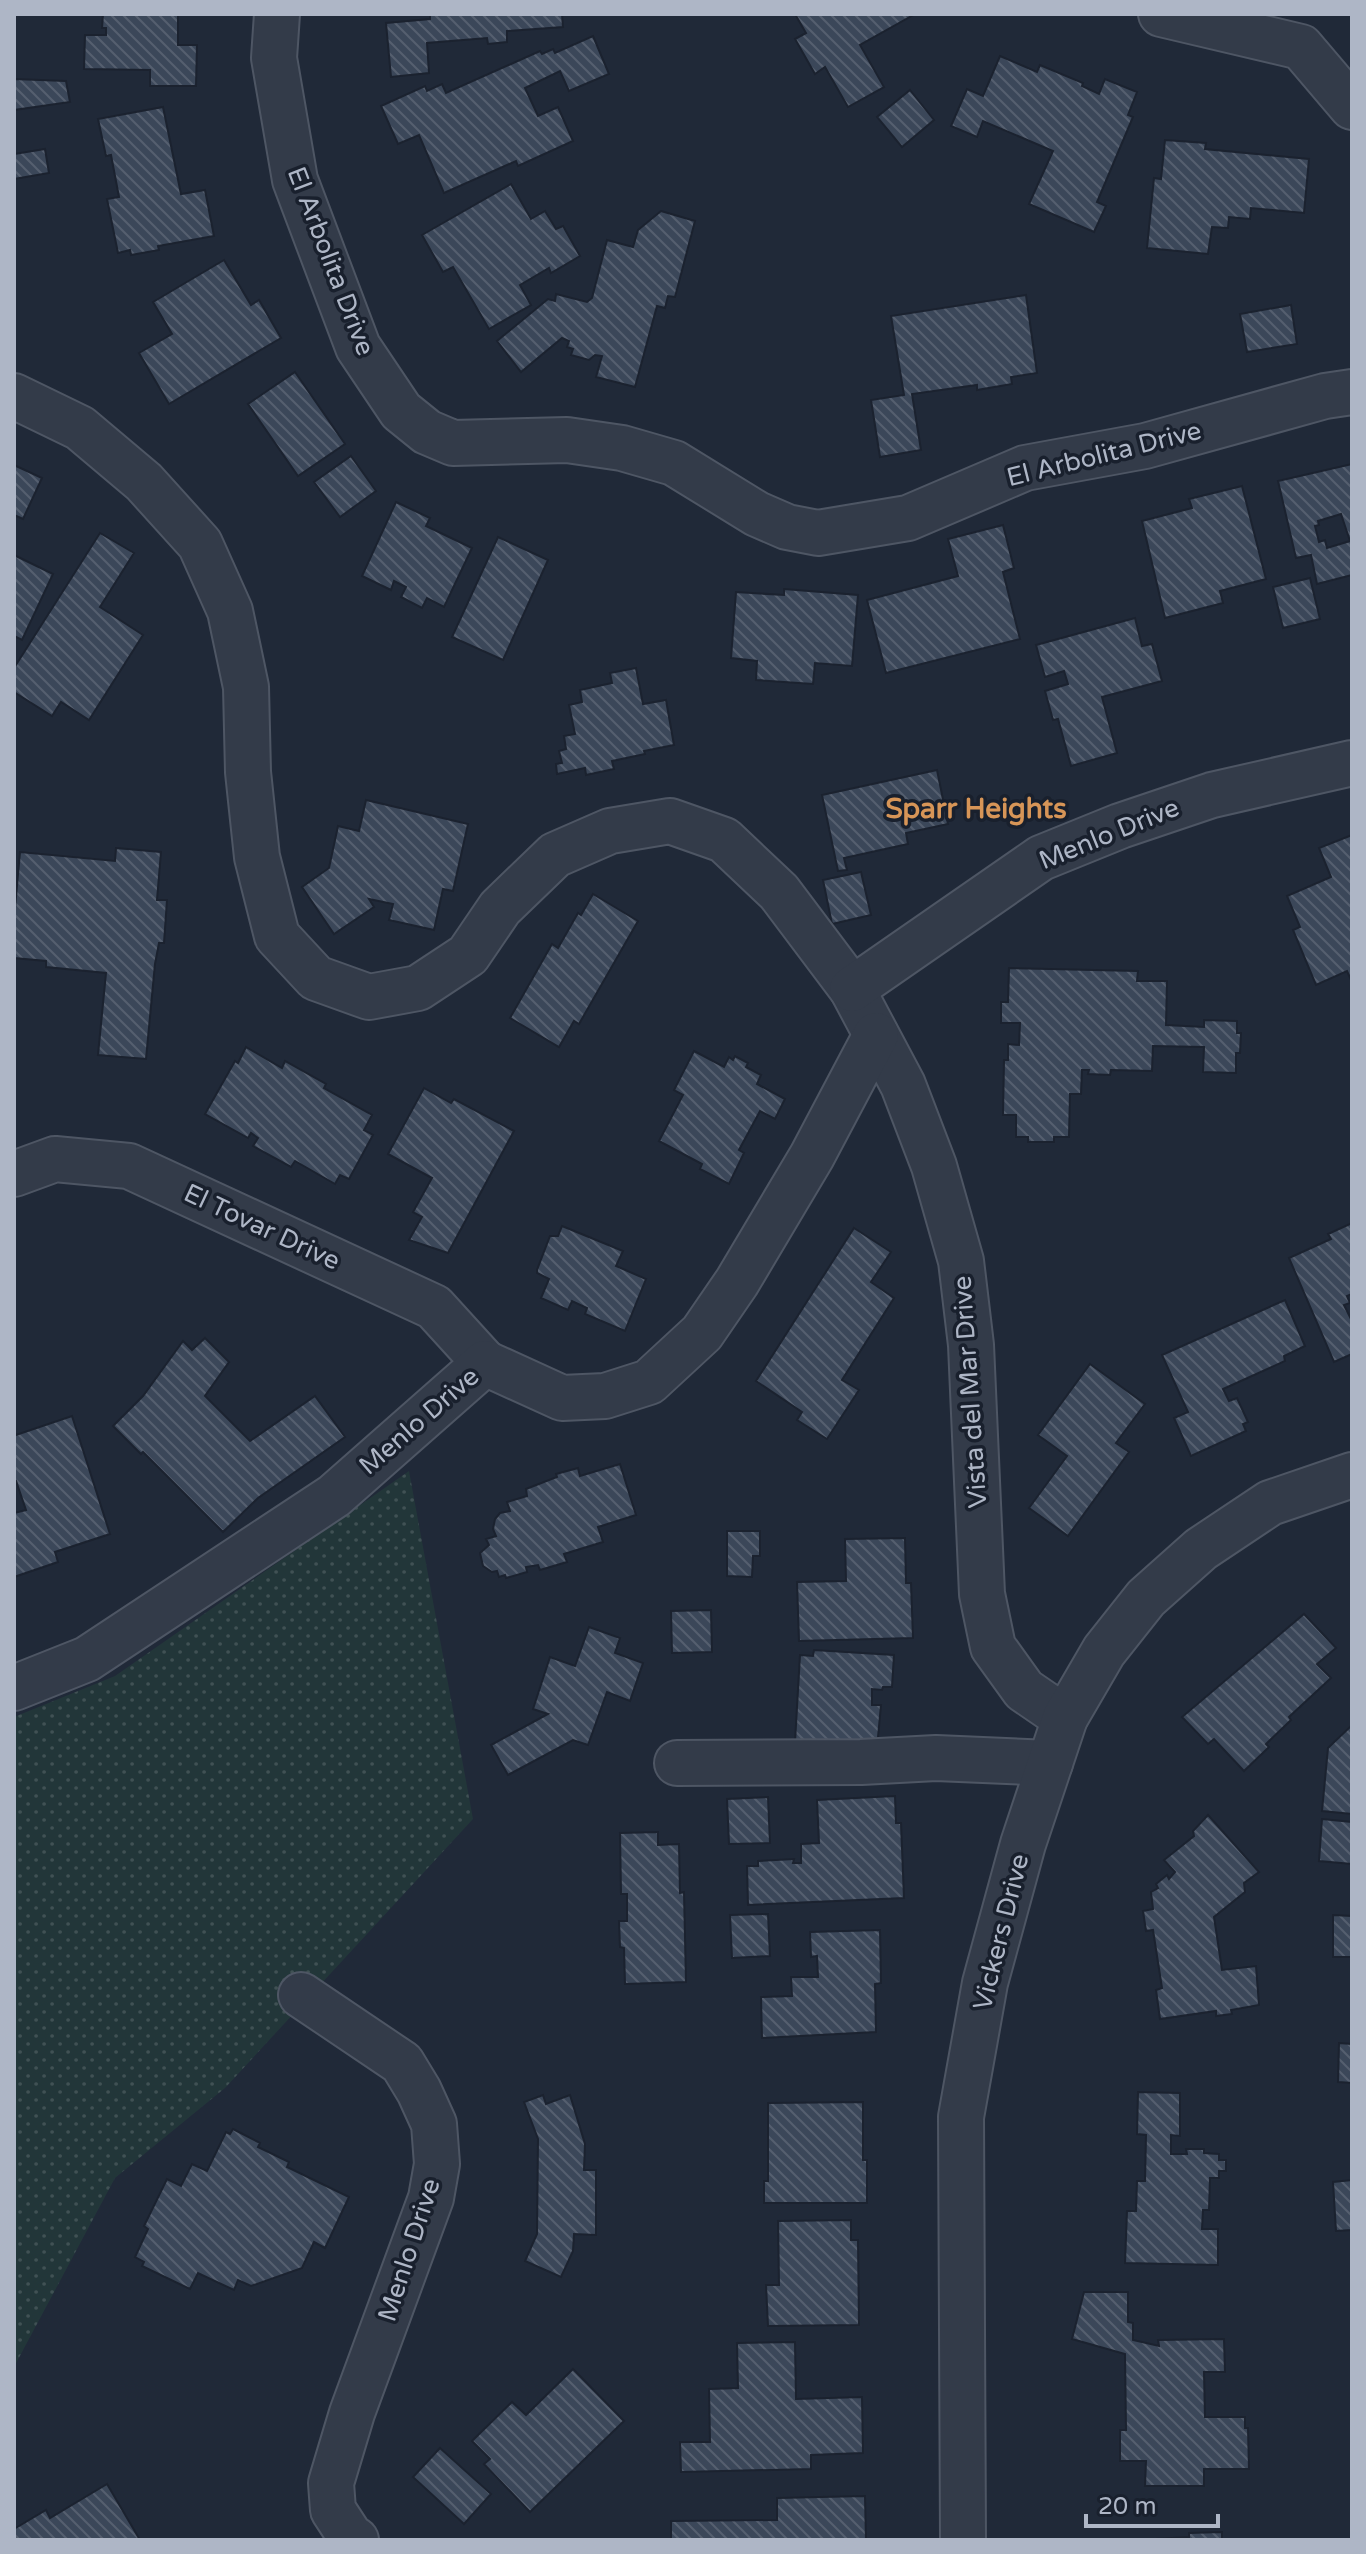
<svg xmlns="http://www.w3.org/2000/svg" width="1366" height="2554" font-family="'Varela Round',sans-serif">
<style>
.grass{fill:url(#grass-dots)}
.building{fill:url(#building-back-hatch);stroke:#1b222f;stroke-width:2;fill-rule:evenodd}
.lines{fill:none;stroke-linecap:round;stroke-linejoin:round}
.minor-casing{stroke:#4e5664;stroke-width:48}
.minor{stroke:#333b49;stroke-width:44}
.labels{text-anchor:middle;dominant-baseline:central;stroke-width:7;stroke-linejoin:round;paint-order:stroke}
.street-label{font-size:26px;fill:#aeb6c6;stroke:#19202d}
.neighbourhood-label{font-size:28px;font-weight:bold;fill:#d79557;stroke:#19202d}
</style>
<defs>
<pattern id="grass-dots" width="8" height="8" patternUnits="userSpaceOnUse" patternTransform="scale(2)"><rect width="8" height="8" fill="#223639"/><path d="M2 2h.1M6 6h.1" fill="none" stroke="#405154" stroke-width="1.8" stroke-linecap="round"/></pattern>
<pattern id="building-back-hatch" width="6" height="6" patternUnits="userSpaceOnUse" patternTransform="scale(2)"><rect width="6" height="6" fill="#3b4759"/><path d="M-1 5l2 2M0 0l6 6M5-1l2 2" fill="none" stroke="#555f6f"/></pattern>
</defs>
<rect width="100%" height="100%" fill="#202938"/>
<polygon class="grass" points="409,1471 473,1819 225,2088 115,2178 14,2367 14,1717 115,1676"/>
<g class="building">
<polygon points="103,14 178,14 178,45 197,45 196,86 150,86 150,70 84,69 85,35 106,35 106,28 102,28"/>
<polygon points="430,14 562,14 563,27 507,31 507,42 488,44 487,38 427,43 429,73 391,77 386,23 430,19"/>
<polygon points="795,14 915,14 860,45 884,87 848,107 825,67 815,74 795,39 806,33"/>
<polygon points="593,36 609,74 569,91 560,71 525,88 538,116 558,107 573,141 518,166 516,161 444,193 419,135 398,144 381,106 425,86 427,91 442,84 446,93 540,51 542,54 553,49 555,53"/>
<polygon points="1000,56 1037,72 1040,65 1083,83 1082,86 1099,94 1105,79 1137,92 1128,115 1133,117 1097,202 1106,206 1094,232 1029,204 1053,151 983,121 977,137 951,126 967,89 983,96"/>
<polygon points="14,79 66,81 70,102 14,110"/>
<polygon points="910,90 934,120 902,147 877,117"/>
<polygon points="163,107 181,194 205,190 214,236 158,246 159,250 131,255 130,250 118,253 107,199 119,197 111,155 106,156 98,119"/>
<polygon points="1165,140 1206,143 1205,149 1309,159 1304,213 1251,208 1250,219 1229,217 1228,228 1212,227 1208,254 1147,248 1154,178 1161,179"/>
<polygon points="45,149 49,173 14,179 14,154"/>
<polygon points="511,184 531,219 545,211 556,229 563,226 580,256 551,273 549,268 520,285 531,305 489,329 453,267 443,272 422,235"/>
<polygon points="661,211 695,221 675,297 668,296 665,308 657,306 635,387 596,377 602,356 595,355 589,360 571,355 573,349 567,347 569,341 562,338 521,372 497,341 548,299 555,301 556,294 587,302 592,298 607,240 633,247 638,230"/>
<polygon points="224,260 251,305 259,300 281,338 169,404 139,353 172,334 153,302"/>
<polygon points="1026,295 1037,373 1011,377 1012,384 977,390 977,385 912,394 921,450 880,457 871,400 904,395 891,316"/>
<polygon points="1291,305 1297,344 1247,352 1240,314"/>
<polygon points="295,372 345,444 298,476 248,404"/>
<polygon points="351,456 376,491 340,517 314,482"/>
<path d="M1352 464V575L1317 584 1311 555 1296 558 1278 481ZM1341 514 1350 541 1327 548 1325 540 1319 542 1315 526 1319 525 1318 521Z"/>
<polygon points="14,465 42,478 23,519 14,515"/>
<polygon points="1242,486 1266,579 1220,591 1223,603 1165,618 1142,521 1192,508 1189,499"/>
<polygon points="396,502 430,518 426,526 472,548 444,607 427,598 422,608 401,597 406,587 394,581 391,590 362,576"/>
<polygon points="1003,525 1014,568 1003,572 1020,639 886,673 867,600 958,576 948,539"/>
<polygon points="100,533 134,553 100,607 143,635 89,720 61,702 52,716 14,692 14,668"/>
<polygon points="498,537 548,560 503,660 452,637"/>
<polygon points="14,555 53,574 22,640 14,636"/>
<polygon points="1310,578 1320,619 1283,628 1273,587"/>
<polygon points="784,589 858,595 852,666 815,663 813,684 756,680 757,661 731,658 736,592 784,595"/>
<polygon points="1135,618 1142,646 1152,644 1162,681 1102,697 1117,753 1071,766 1058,719 1053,720 1045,691 1068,684 1064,671 1045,677 1036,645"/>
<polygon points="636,668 643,704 666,700 674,745 644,751 645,754 612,761 614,769 586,775 585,768 557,774 556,764 562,763 559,751 566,749 564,736 575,734 569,705 582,702 580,690 612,683 610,673"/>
<polygon points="937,770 948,824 906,833 908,844 844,858 847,870 838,871 822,795"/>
<polygon points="366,800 468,824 453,891 443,889 434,930 389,920 393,904 369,899 374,907 334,934 302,887 329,868 338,826 359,831"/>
<polygon points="1352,835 1352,982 1347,971 1316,985 1293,930 1300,927 1287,896 1331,877 1319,848"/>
<polygon points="116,848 161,852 157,900 167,900 164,943 159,943 155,964 146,1059 98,1055 106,973 46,967 46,961 14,958 14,919 20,852 115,861"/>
<polygon points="861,872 871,915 832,924 823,880"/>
<polygon points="593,894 638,921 579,1024 574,1021 559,1047 510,1018 552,944 558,948 578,913 581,915"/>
<polygon points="1009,968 1138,971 1137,981 1167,981 1166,1025 1204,1027 1204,1020 1237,1021 1237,1033 1241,1033 1240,1053 1236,1053 1236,1073 1203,1072 1204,1047 1153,1046 1152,1071 1111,1070 1110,1075 1088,1074 1089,1070 1082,1070 1081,1094 1070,1094 1069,1137 1054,1137 1054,1142 1028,1142 1028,1137 1016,1137 1016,1115 1003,1115 1004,1060 1008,1060 1008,1044 1019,1045 1020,1023 1001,1023 1001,1002 1008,1002"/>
<polygon points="246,1047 282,1068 285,1061 326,1084 324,1088 372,1115 364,1130 373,1135 349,1179 340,1175 335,1184 295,1161 291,1167 253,1146 258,1138 251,1133 248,1138 205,1114 235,1061 238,1063"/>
<polygon points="694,1051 724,1067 729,1057 733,1060 735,1056 748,1063 746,1067 761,1075 757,1084 785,1099 775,1119 760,1111 739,1150 744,1153 729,1184 700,1169 702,1164 659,1141 683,1095 674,1090"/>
<polygon points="424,1088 451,1103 454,1099 514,1131 448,1253 409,1240 422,1217 413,1212 432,1178 388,1154"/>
<polygon points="1352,1223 1352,1294 1347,1296 1350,1303 1344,1305 1352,1321 1352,1354 1334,1362 1289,1258 1331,1239 1328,1234"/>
<polygon points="562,1226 623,1251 616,1266 646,1279 625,1331 585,1314 587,1308 572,1301 568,1310 541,1298 549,1279 537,1273 537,1270 550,1236 558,1236"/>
<polygon points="854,1228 891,1252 871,1282 894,1298 842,1380 859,1390 827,1439 797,1420 802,1412 756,1381"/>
<polygon points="1285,1300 1305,1346 1284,1356 1285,1361 1223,1389 1229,1401 1237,1398 1248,1422 1243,1424 1246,1431 1191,1456 1174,1418 1188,1412 1162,1355"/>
<polygon points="205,1338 229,1362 205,1396 250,1441 315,1396 345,1437 258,1498 223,1532 143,1452 141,1454 113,1426 143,1396 183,1341 192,1350"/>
<polygon points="1090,1364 1145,1404 1116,1443 1129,1452 1068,1536 1029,1508 1067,1456 1038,1435"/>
<polygon points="72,1416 110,1534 55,1552 58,1562 14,1577 14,1513 26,1510 16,1481 14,1482 14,1430 16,1435"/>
<polygon points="620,1464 636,1515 598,1527 603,1542 564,1554 567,1562 540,1570 538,1565 526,1567 527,1572 506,1578 505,1575 499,1577 497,1571 492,1572 483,1566 480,1553 489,1545 486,1539 496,1536 493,1529 495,1519 500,1513 510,1511 507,1502 527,1496 526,1489 557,1477 556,1474 578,1468 580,1476"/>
<polygon points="727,1531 760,1531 760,1556 753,1556 752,1577 727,1576"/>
<polygon points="905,1538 906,1583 911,1583 913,1638 799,1641 797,1582 846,1581 845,1539"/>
<polygon points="711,1610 712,1652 672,1653 671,1611"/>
<polygon points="1304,1614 1336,1648 1317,1664 1331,1678 1289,1717 1291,1720 1266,1744 1269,1747 1244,1771 1214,1739 1208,1744 1182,1717"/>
<polygon points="589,1627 620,1638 615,1653 643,1663 630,1701 607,1692 588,1745 573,1740 508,1775 491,1745 548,1714 533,1709 550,1657 575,1666"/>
<polygon points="814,1650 894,1655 892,1687 883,1687 882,1690 872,1689 872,1705 881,1705 877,1748 795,1742 800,1655 813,1656"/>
<polygon points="1352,1725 1352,1814 1322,1811 1328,1748"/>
<polygon points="895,1796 896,1823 901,1823 904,1898 748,1905 747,1866 758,1866 758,1861 794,1859 793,1863 801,1863 801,1844 819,1843 817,1800"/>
<polygon points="768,1797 770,1843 729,1844 727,1799"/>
<polygon points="1208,1815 1259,1872 1244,1883 1245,1892 1214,1917 1222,1970 1256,1966 1259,2005 1231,2010 1232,2014 1216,2016 1216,2011 1160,2019 1156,1990 1162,1988 1153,1930 1146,1931 1143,1911 1153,1909 1151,1892 1158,1888 1156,1884 1167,1875 1169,1879 1175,1872 1164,1860 1194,1836 1193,1831"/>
<polygon points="1322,1819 1352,1822 1352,1864 1319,1861"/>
<polygon points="658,1832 658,1845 679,1844 680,1893 684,1892 686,1982 625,1984 624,1948 620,1947 619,1921 627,1921 627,1894 621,1894 620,1833"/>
<polygon points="768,1914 770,1956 732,1958 730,1915"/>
<polygon points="1333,1915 1352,1916 1352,1957 1333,1957"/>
<polygon points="880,1930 881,1983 875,1984 876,2032 762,2038 761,1997 792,1996 791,1977 818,1977 817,1956 811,1957 810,1932"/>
<polygon points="1339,2043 1352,2044 1352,2083 1338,2082"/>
<polygon points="1138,2092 1180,2093 1180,2136 1171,2135 1171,2154 1187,2154 1186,2149 1204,2149 1204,2153 1219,2154 1219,2160 1226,2160 1226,2171 1219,2171 1219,2178 1210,2178 1209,2210 1203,2210 1202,2229 1218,2229 1218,2265 1125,2263 1127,2211 1136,2211 1137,2181 1145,2181 1146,2135 1137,2134"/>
<polygon points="543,2095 546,2104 570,2095 585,2144 584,2170 596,2170 596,2235 574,2234 573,2251 561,2277 525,2261 537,2234 538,2139 524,2102"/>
<polygon points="863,2102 863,2160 867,2160 867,2203 764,2203 764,2181 768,2181 768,2103"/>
<polygon points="233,2129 260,2143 258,2147 289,2162 287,2167 349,2197 325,2248 314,2242 302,2268 251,2286 238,2280 234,2290 198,2273 190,2289 142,2266 144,2262 135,2257 148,2229 144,2226 167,2179 181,2186 192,2164 207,2171 226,2132 230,2134"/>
<polygon points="1352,2180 1352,2230 1336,2231 1333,2182"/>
<polygon points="851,2220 851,2240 858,2240 859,2325 768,2326 766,2285 779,2285 778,2221"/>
<polygon points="1084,2292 1128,2292 1128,2322 1133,2323 1133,2340 1159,2346 1158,2340 1224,2339 1225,2372 1204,2372 1205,2417 1245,2417 1245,2428 1248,2428 1249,2469 1204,2469 1204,2486 1145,2486 1146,2461 1120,2461 1120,2430 1126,2430 1125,2354 1072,2339"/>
<polygon points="795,2342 796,2399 862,2397 863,2453 811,2455 811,2469 681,2472 680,2442 710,2442 709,2389 738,2388 737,2343"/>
<polygon points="573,2369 624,2421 530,2512 484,2464 490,2459 472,2441 512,2402 526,2415"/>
<polygon points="440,2448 491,2494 464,2524 413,2477"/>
<polygon points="107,2484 140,2540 14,2540 14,2529 46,2510 50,2518"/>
<polygon points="865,2496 866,2540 671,2540 671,2521 777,2520 777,2498"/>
<polygon points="1222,2532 1222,2540 1139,2540 1189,2537 1189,2533"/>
</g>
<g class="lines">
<g class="minor-casing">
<g id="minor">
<polyline points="277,14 274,58 295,180 358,347 401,411 427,432 453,443 567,440 622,448 674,463 757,514 787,527 818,533 908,518 1025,468 1145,446 1325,396 1352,392"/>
<polyline points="1161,14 1301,47 1352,107"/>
<polyline points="14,396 80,428 144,482 200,544 230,611 246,687 248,772 257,857 277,936 316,978 369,997 418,988 468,955 500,908 555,855 610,831 670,821 724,840 779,892 852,989 903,1085 934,1166 961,1261 971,1345 982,1594 993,1647 1024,1690 1065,1718"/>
<polyline points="852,989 1041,858 1120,826 1212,795 1352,763"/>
<polyline points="14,1174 55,1159 129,1166 434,1307 485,1363"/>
<polyline points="14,1688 87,1659 334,1496 485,1363 562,1398 605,1396 649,1382 702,1333 737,1282 812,1156 876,1035"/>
<polyline points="677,1763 861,1762 936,1758 1050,1763"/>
<polyline points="301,1995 402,2063 419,2091 434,2124 437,2164 431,2198 352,2413 331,2483 333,2510 350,2536 356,2540"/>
<polyline points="963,2540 961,2117 985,1983 1023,1844 1065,1718 1104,1651 1146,1598 1201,1549 1270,1503 1352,1475"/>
</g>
</g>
<use href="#minor" class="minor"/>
</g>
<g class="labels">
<g class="street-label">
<text transform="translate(331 261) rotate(69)">El Arbolita Drive</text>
<text transform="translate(1104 454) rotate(-14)">El Arbolita Drive</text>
<text transform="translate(1109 834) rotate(-22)">Menlo Drive</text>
<text transform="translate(262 1227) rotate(25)">El Tovar Drive</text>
<text transform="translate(970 1392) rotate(-94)">Vista del Mar Drive</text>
<text transform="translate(419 1421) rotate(-41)">Menlo Drive</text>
<text transform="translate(1001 1932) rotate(-76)">Vickers Drive</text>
<text transform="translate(409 2250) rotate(-72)">Menlo Drive</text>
</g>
<g class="neighbourhood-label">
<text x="976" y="809">Sparr Heights</text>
</g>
</g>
<rect width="1366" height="2554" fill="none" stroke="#aeb6c6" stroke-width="32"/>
<path d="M1086 2514v12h132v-12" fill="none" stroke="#aeb6c6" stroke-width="4"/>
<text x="1098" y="2514" font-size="24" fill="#aeb6c6" stroke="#19202d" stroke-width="6" paint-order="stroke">20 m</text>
</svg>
